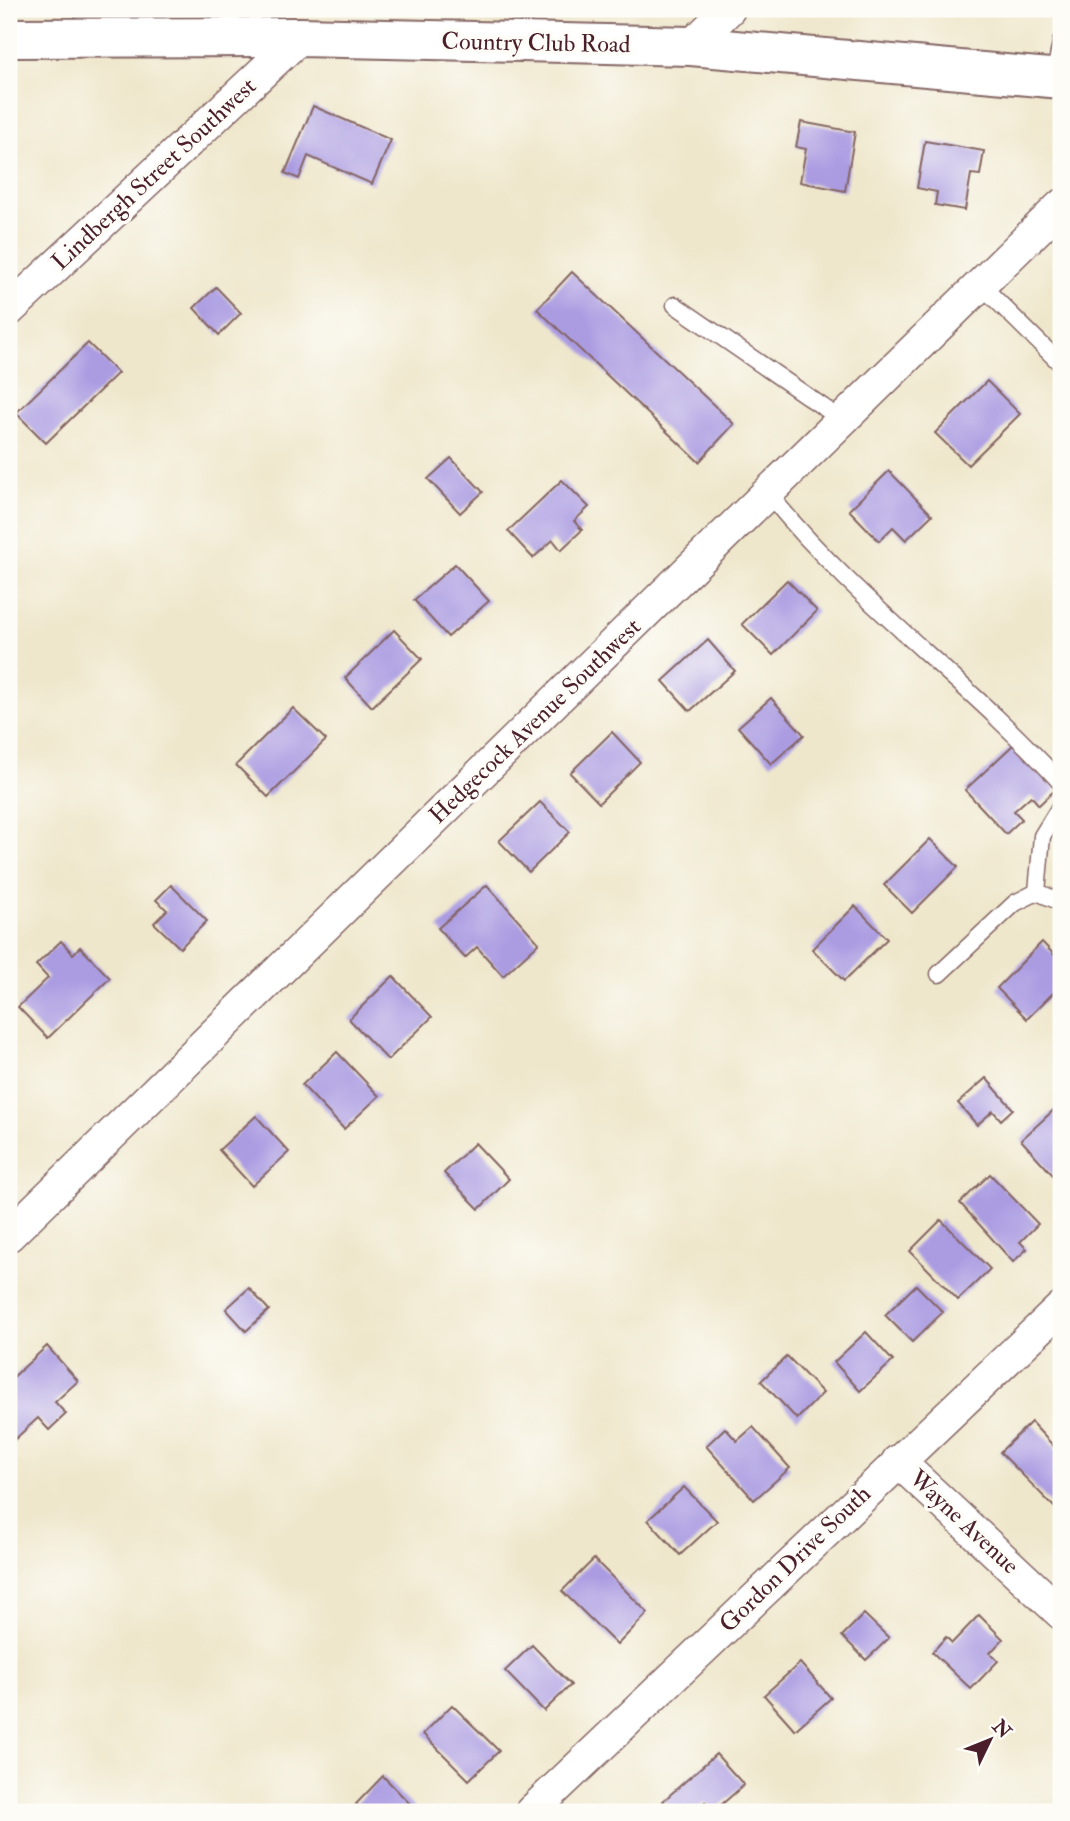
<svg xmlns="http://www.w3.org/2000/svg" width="1070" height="1821" font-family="'IM FELL Double Pica',serif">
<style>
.building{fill:#ab9ce2}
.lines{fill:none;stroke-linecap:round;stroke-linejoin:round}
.service-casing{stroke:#846563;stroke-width:19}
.minor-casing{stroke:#846563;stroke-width:35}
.primary-casing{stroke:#846563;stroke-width:42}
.service{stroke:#fff;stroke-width:16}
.minor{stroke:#fff;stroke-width:32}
.primary{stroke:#fff;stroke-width:38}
.labels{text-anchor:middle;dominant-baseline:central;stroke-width:7;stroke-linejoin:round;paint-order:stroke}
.street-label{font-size:24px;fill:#4a1f2b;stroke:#fdfcf7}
</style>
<rect width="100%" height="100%" fill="#fdfcf7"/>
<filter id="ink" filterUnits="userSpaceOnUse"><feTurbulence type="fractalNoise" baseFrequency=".0143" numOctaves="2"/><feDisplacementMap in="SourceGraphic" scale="14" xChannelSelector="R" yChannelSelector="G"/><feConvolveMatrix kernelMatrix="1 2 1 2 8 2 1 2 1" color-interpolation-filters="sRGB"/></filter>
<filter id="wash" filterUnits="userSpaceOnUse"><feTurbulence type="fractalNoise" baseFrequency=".00686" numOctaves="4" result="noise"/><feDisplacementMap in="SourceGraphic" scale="28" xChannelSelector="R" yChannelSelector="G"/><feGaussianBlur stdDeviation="1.57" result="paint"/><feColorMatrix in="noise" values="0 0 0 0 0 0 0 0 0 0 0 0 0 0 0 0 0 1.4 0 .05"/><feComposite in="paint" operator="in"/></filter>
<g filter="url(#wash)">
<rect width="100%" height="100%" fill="#efe7cc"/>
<g id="blocks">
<g class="building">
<polygon points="313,106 391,140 372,184 308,156 299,179 285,173"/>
<polygon points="801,122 855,132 845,191 800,182 806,149 796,147"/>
<polygon points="925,141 984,151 980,175 971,174 965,210 935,205 937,192 917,188"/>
<polygon points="572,272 734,424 699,462 537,309"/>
<polygon points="216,287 241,313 219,335 194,308"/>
<polygon points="88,343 118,373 46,443 16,413"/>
<polygon points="987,381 1020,414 968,465 935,433"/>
<polygon points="451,458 483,492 460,513 428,479"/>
<polygon points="889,471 932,515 906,540 893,527 879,541 849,510"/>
<polygon points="562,480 589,507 574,521 582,530 561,550 553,540 533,558 508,531"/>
<polygon points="455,564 489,601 448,637 414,600"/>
<polygon points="787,580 817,611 773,655 742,624"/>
<polygon points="394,630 422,659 372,707 345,678"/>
<polygon points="708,640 735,671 690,711 663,681"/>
<polygon points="771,698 804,735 771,764 738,727"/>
<polygon points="293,708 326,740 268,797 236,765"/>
<polygon points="612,732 640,762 599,803 570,773"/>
<polygon points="1014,744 1056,789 1039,805 1031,796 1014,811 1022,819 1006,834 965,790"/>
<polygon points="540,802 570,832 529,872 499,841"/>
<polygon points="930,839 958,867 912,913 884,885"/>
<polygon points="171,885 207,921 180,948 154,923 167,910 156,900"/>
<polygon points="487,885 539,943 503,976 477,947 465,958 438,928"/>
<polygon points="855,906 887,939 844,981 812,949"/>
<polygon points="61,941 73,954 80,947 110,978 48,1038 18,1007 48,978 36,965"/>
<polygon points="1042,942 1061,962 1061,985 1027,1019 997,988"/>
<polygon points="393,976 432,1017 388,1060 349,1019"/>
<polygon points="337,1052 379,1096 344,1129 302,1085"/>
<polygon points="986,1078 1013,1109 1001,1120 993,1111 977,1125 958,1103"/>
<polygon points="1057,1107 1061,1112 1061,1184 1021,1140"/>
<polygon points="256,1116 289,1152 252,1186 219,1150"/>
<polygon points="475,1143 509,1179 479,1209 444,1173"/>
<polygon points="990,1174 1038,1224 1020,1242 1027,1249 1013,1262 960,1203"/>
<polygon points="941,1220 990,1269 958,1300 910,1251"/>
<polygon points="916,1285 943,1312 912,1342 885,1315"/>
<polygon points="249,1288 269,1310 246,1331 226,1309"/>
<polygon points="866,1332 893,1361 860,1391 834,1362"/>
<polygon points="47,1346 78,1381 55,1402 66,1414 49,1430 38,1418 12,1442 9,1438 9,1381"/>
<polygon points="787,1356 823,1393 797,1419 761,1381"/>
<polygon points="1031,1422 1061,1454 1061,1514 1000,1452"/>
<polygon points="753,1427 790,1468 754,1500 706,1446 725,1428 737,1441"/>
<polygon points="684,1487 717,1521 680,1555 648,1520"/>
<polygon points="594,1559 648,1613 617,1645 562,1591"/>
<polygon points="864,1614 889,1638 866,1660 842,1636"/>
<polygon points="979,1615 1003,1639 990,1653 998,1661 971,1689 932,1652 946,1637 952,1643"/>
<polygon points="532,1645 571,1685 544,1711 505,1671"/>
<polygon points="800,1663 831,1698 795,1730 764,1695"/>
<polygon points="452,1705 499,1751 469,1780 423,1734"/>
<polygon points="716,1754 744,1785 713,1812 705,1802 694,1812 673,1812 663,1801"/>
<polygon points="383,1776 418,1812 364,1812 356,1804"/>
</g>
</g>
</g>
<g filter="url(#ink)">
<use href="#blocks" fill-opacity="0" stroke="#846563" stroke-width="2"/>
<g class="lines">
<g class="service-casing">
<g id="service">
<polyline points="1054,78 1061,42"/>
<polyline points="981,285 1061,364"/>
<polyline points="675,305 842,420"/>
<path d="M768 493C855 602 968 680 1061 783"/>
<polyline points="1037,892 1042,836 1061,805"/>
<polyline points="939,974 1015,903 1037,892 1061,902"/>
</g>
</g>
<g class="minor-casing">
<g id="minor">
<polyline points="691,46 729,9"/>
<polyline points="9,310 300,37"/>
<polyline points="9,1235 1061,206"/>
<polyline points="898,1461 1061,1613"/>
<polyline points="531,1812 1061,1308"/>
</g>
</g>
<g class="primary-casing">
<polyline id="primary" points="9,38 300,37 691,46 1061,79"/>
</g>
<use href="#service" class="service"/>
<use href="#minor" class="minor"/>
<use href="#primary" class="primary"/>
</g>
</g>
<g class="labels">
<g class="street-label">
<text transform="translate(536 43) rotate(1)">Country Club Road</text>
<text transform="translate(154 174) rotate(-43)">Lindbergh Street Southwest</text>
<text transform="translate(535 721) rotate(-44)">Hedgecock Avenue Southwest</text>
<text transform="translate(964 1522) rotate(43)">Wayne Avenue</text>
<text transform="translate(795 1559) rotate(-44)">Gordon Drive South</text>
</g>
</g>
<rect width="1070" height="1821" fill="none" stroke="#fdfcf7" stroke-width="35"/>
<g transform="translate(990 1740) rotate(47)" stroke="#fdfcf7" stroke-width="5" paint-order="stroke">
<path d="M0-5L12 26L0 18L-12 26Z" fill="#4a1f2b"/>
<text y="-10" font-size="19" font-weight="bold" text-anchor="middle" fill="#4a1f2b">N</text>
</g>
</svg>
